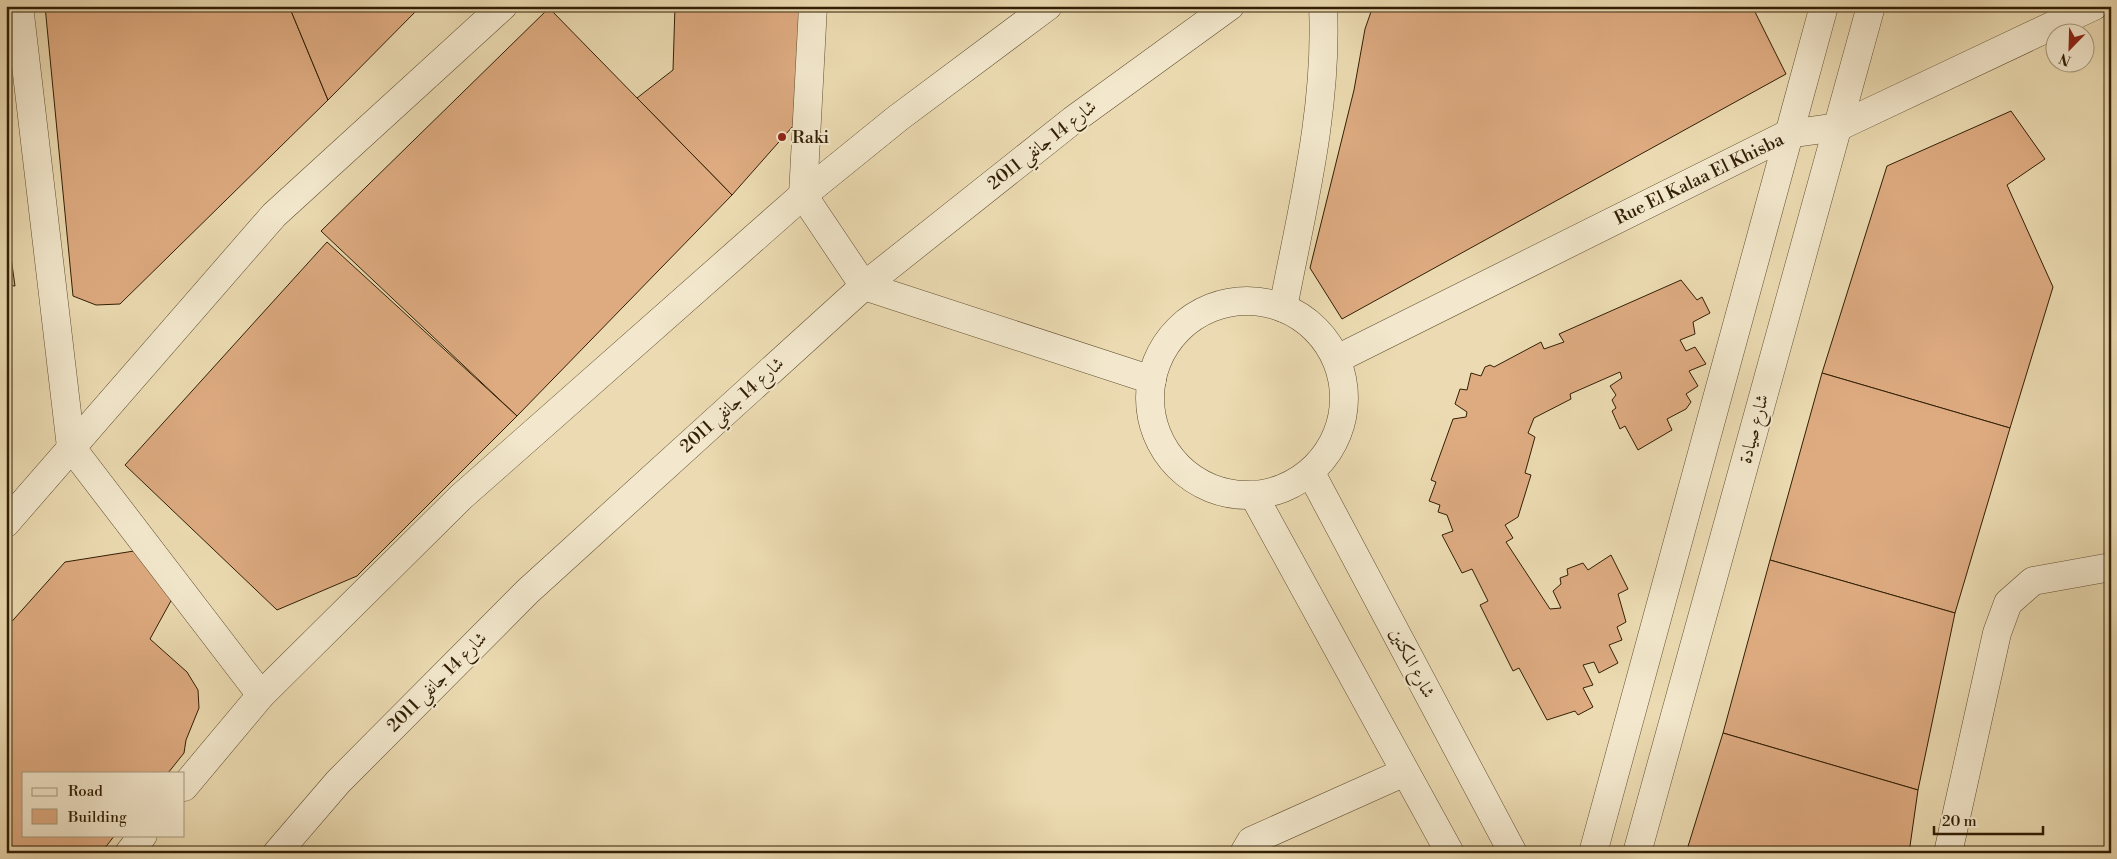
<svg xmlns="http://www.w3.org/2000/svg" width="2117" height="859" font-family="'Libre Bodoni',Amiri,serif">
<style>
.building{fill:#deab81;stroke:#311f05}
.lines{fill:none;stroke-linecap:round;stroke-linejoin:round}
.minor-casing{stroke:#604e30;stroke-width:29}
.minor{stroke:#f3e8cd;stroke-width:28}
.poi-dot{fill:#8f2418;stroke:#f3e8cd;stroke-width:2}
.labels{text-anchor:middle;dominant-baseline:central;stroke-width:4;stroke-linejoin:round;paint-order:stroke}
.poi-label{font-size:18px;fill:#311f05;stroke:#f3e8cd;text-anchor:start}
.street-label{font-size:18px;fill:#311f05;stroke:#f3e8cd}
</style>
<rect width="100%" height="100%" fill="#ecdbb2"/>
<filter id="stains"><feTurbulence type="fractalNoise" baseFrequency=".004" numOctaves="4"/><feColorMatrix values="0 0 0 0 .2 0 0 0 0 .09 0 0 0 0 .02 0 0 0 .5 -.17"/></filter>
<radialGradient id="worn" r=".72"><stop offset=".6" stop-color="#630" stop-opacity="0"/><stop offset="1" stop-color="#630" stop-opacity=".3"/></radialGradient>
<g class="building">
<polygon points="45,6 289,6 328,100 120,304 96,305 73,296"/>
<polygon points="289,6 421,6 328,100"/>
<polygon points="675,6 800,6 793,126 732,195 637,98 673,70"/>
<polygon points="1373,6 1752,6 1786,74 1342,319 1310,268 1354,90 1365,29"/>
<polygon points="549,8 732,195 517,416 321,231"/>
<polygon points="2011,111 2045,159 2007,185 2053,287 2010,428 1822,373 1887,166"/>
<polygon points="6,222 15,286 6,285"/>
<polygon points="327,242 517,416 357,576 277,610 125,465"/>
<polygon points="1681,280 1697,300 1702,297 1710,313 1693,322 1695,334 1680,340 1686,351 1695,347 1706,364 1689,371 1698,386 1686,394 1691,402 1686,409 1667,419 1672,430 1638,450 1625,426 1620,429 1612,411 1616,408 1612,400 1616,395 1610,386 1622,378 1620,372 1570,394 1571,399 1534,418 1528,433 1535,437 1525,473 1531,475 1518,517 1505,525 1513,538 1506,542 1550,609 1561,608 1553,591 1561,584 1560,578 1568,575 1567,569 1583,563 1588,570 1611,555 1628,589 1618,594 1626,622 1617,627 1622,640 1609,645 1618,663 1599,673 1594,662 1583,665 1593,685 1583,688 1593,707 1578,715 1575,711 1547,720 1519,668 1513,671 1480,605 1488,601 1472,569 1462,573 1442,535 1453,531 1447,515 1438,512 1440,505 1429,501 1436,482 1431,480 1453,419 1466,417 1467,412 1455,404 1460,389 1467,390 1471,373 1481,376 1485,367 1490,365 1494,367 1541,342 1544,349 1564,342 1559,334"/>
<polygon points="1822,373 2010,428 1955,613 1770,560"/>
<polygon points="134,551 172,599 150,639 187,672 198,690 199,708 186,740 184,753 168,773 24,773 24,835 115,835 101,853 6,853 6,628 65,562"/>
<polygon points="1770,560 1955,613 1918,790 1723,733"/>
<polygon points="1723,733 1918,790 1909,853 1686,853"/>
</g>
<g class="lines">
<g class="minor-casing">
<g id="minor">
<polyline points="19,6 71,447 261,695"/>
<polyline points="813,6 803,195 864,286 1152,380"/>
<circle cx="1247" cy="398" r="97"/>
<path d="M1283 308C1302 209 1328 108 1323 6"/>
<polyline points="1337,359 1788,134 1838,127 2094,6"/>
<polyline points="1311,473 1513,853"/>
<polyline points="1254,496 1450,853"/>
<polyline points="6,523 274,215 503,6"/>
<polyline points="184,787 261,695 461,497 803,195 898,118 1048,6"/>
<polyline points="129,853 143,835"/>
<polyline points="277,853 338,782 528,591 864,286 1073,120 1230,6"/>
<polyline points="1244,853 1251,841 1405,772"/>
<polyline points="1593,853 1824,6"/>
<polyline points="1637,853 1871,6"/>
<polyline points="1948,853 1997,633 2008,603 2033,581 2111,567"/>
</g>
</g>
<use href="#minor" class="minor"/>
</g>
<circle class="poi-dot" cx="782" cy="137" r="5"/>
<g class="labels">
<g class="poi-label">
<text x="792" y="137">Raki</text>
</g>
<g class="street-label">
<text transform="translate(1042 145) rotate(-38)">شارع 14 جانفي 2011</text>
<text transform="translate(1699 179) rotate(-26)">Rue El Kalaa El Khisba</text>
<text transform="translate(732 405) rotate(-42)">شارع 14 جانفي 2011</text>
<text transform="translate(1754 429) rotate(-75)">شارع صيادة</text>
<text transform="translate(1412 663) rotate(62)">شارع المكنين</text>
<text transform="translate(437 682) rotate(-45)">شارع 14 جانفي 2011</text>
</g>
</g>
<rect width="2117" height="859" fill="none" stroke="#ecdbb2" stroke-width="25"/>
<rect x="8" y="8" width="2102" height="844" fill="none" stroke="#311f05" stroke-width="2.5"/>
<rect x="12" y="12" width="2092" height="834" fill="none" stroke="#311f05"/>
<rect x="22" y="772" width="162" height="65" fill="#f3e8cd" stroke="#a5987d"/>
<rect x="32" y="788" width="25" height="8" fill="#f3e8cd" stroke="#a5987d"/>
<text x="68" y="796" font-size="15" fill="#311f05">Road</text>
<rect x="32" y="809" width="25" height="15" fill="#deab81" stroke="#a5987d"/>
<text x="68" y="822" font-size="15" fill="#311f05">Building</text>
<g transform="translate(2070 48) rotate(203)"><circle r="24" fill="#f3e8cd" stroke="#a5987d"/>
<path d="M0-4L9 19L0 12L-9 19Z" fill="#8f2418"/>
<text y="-8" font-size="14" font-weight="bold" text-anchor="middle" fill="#311f05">N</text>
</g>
<path d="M1934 826v8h109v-8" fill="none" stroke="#311f05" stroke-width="2.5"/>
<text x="1942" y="826" font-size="15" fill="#311f05" stroke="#f3e8cd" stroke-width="4" paint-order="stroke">20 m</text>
<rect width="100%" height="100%" filter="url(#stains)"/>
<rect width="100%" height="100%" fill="url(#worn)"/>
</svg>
